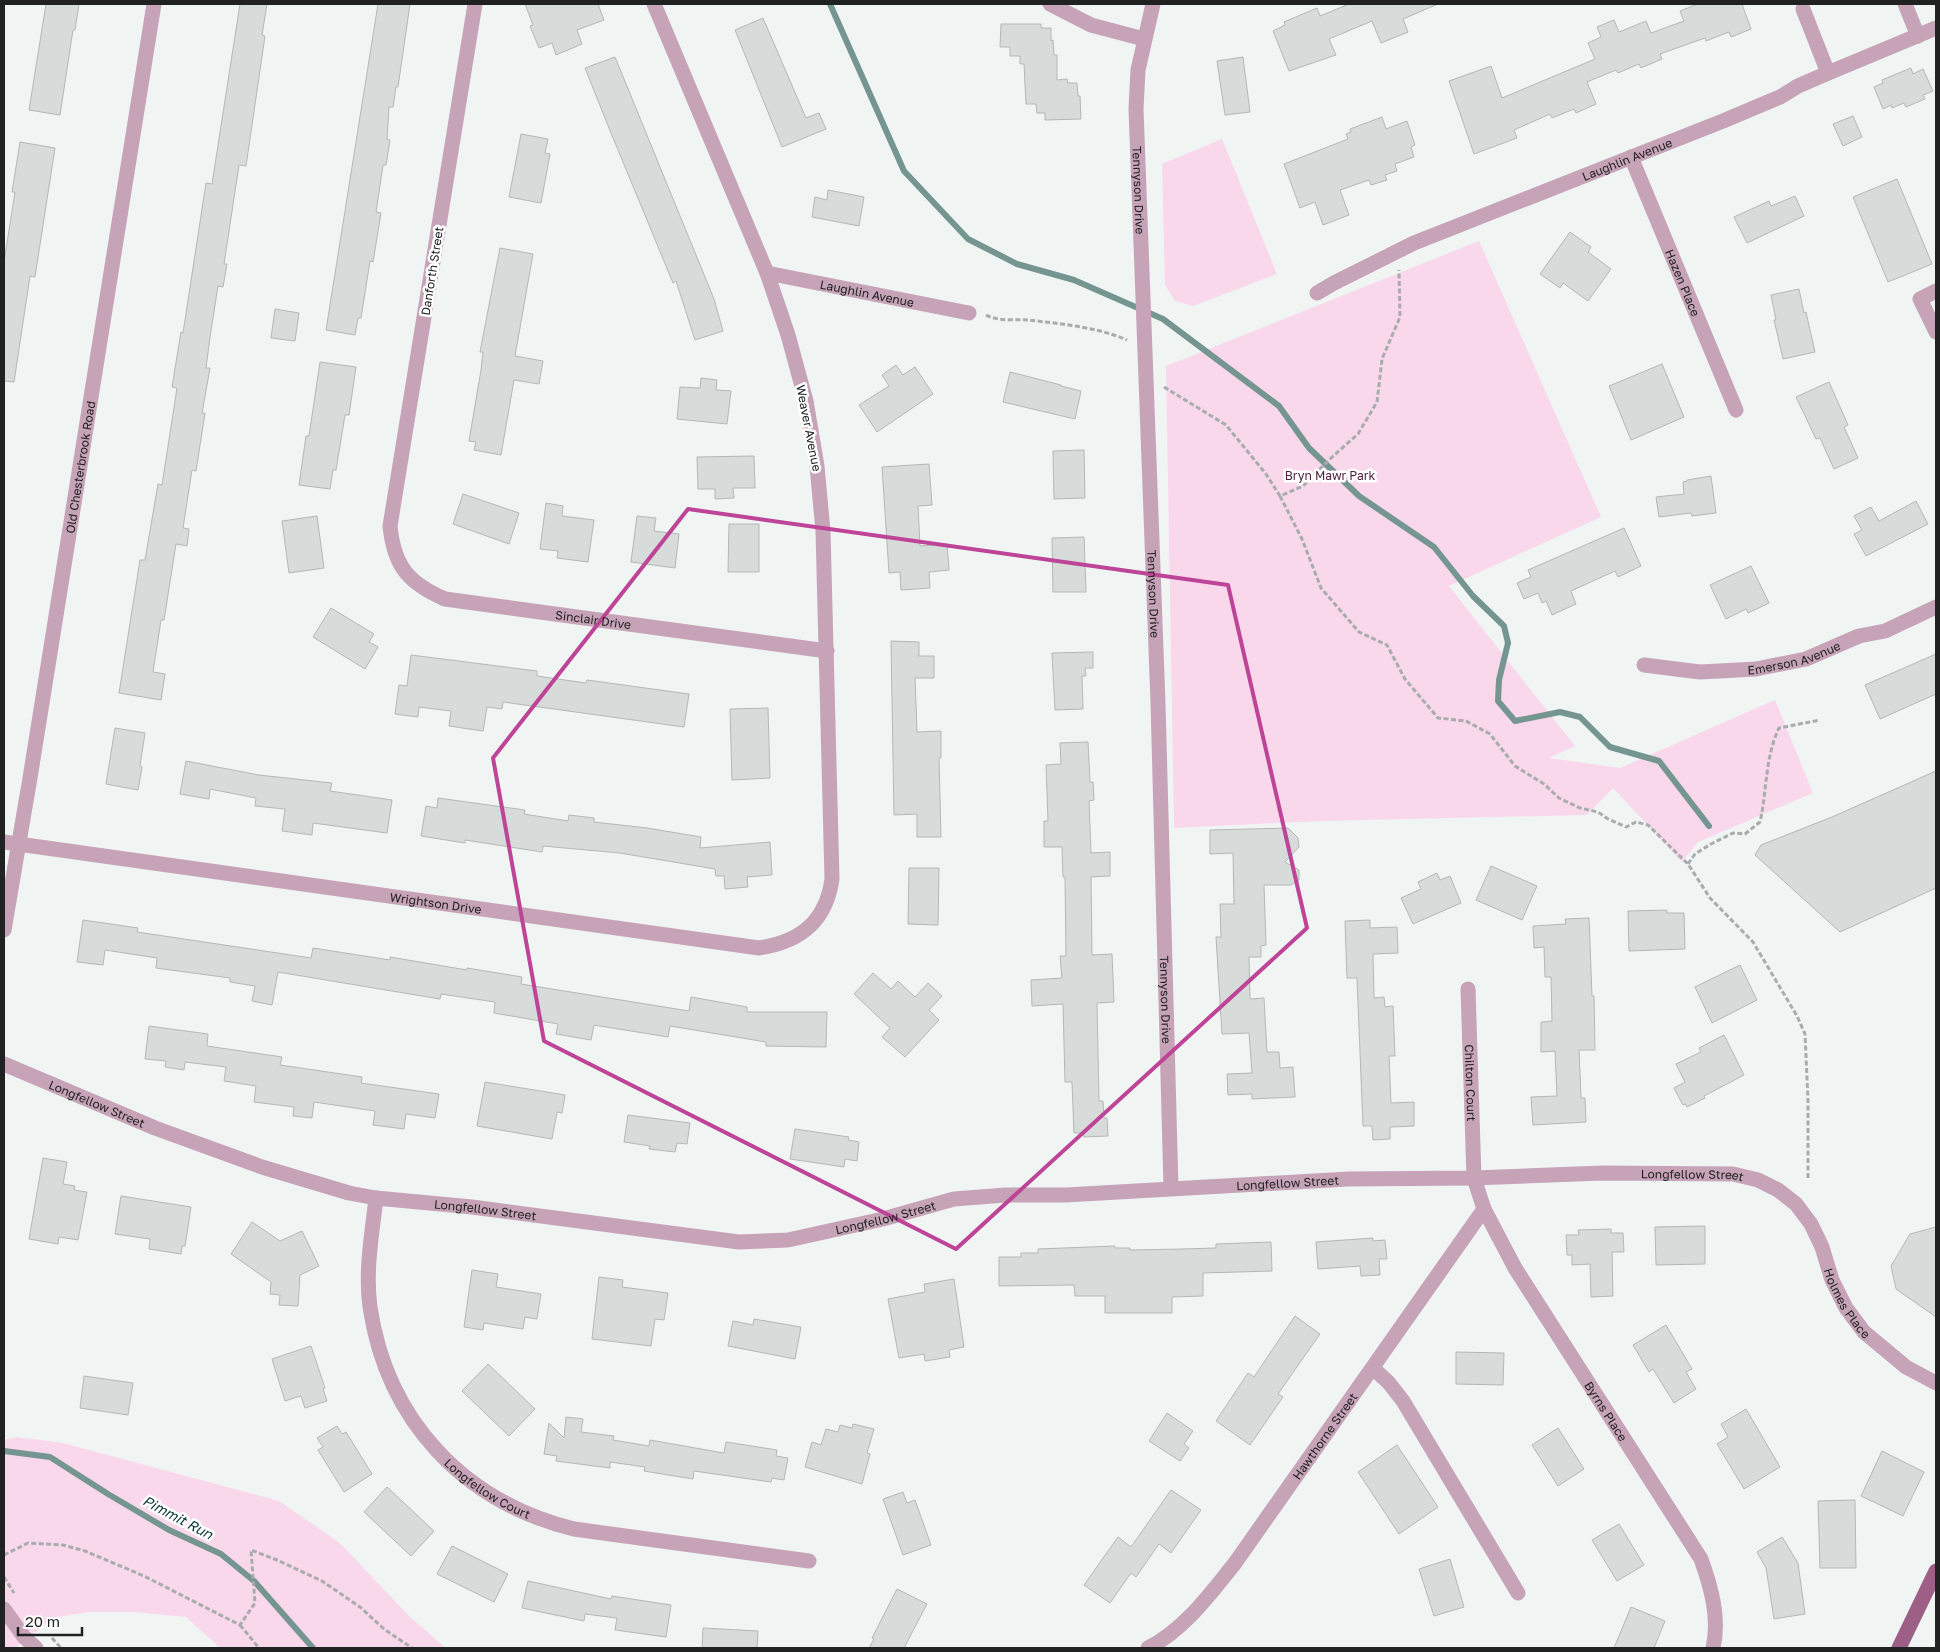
<svg xmlns="http://www.w3.org/2000/svg" width="1940" height="1652" font-family="'Golos Text',sans-serif">
<style>
.green{fill:#f9d8eb}
.lines{fill:none;stroke-linecap:round;stroke-linejoin:round}
.stream{stroke:#749590;stroke-width:6}
.building{fill:#d7dbda;stroke:#b3b7b6}
.path{stroke:#a9acac;stroke-width:3;stroke-dasharray:5 2.5;stroke-linecap:butt}
.minor{stroke:#c7a3b8;stroke-width:15}
.major{stroke:#9d5f86;stroke-width:15}
.marked{fill:none;stroke:#bd4497;stroke-width:4;stroke-linejoin:round}
.labels{text-anchor:middle;dominant-baseline:central;stroke-width:5;stroke-linejoin:round;paint-order:stroke}
.street-label{font-size:12px;fill:#202121;stroke:#fff}
.park-label{font-size:12px;fill:#502140;stroke:#fff}
.water-label{font-size:14px;font-style:italic;fill:#093731;stroke:#fff}
</style>
<rect width="100%" height="100%" fill="#f0f5f4"/>
<g class="green">
<polygon points="1222,139 1277,274 1193,306 1175,301 1165,285 1162,164"/>
<polygon points="1479,241 1601,517 1449,586 1575,746 1549,758 1620,768 1775,700 1813,793 1698,842 1682,862 1613,788 1587,815 1320,821 1174,828 1166,366"/>
<polygon points="16,1437 63,1443 279,1501 340,1543 410,1617 446,1648 220,1648 186,1617 134,1612 88,1612 53,1618 15,1648 4,1648 4,1440"/>
</g>
<g class="lines">
<g class="stream">
<polyline points="830,4 904,171 968,239 1017,264 1074,280 1163,319 1279,406 1309,448 1359,496 1434,547 1473,596 1504,626 1508,643 1499,680 1498,701 1515,721 1560,712 1580,717 1610,747 1659,761 1709,826"/>
<polyline points="4,1451 50,1457 108,1494 169,1530 221,1554 254,1581 313,1648"/>
</g>
</g>
<g class="building">
<polygon points="46,4 79,4 75,30 73,30 60,115 29,110"/>
<polygon points="240,4 267,4 262,35 265,36 246,166 239,165 224,264 227,264 223,287 218,286 210,337 206,368 210,368 202,413 205,413 196,471 192,470 183,528 189,529 187,546 176,544 164,620 161,620 153,672 165,674 161,700 119,693 140,560 145,560 158,484 162,485 177,388 172,387 181,332 183,333 206,183 212,184"/>
<polygon points="378,4 410,4 398,87 396,87 393,107 389,107 387,139 390,140 386,165 383,165 376,212 381,213 373,262 370,261 361,318 358,318 355,335 326,330"/>
<polygon points="525,4 598,4 604,20 577,30 582,44 556,55 552,43 539,48 530,26 533,25"/>
<polygon points="1349,4 1438,4 1403,19 1408,32 1381,43 1372,21 1329,39 1336,55 1289,71 1273,31 1285,25 1284,22 1317,8 1320,16"/>
<polygon points="1698,4 1742,4 1751,29 1731,37 1729,32 1706,41 1705,38 1660,54 1662,59 1641,68 1639,64 1618,73 1616,70 1587,82 1596,104 1576,113 1574,109 1552,118 1550,114 1514,130 1517,138 1474,154 1449,81 1491,66 1502,98 1595,59 1588,43 1601,37 1597,27 1614,20 1619,32 1646,21 1651,33 1684,21 1680,11"/>
<polygon points="763,18 806,118 819,113 826,129 782,147 735,30"/>
<polygon points="1001,24 1041,24 1041,28 1051,28 1051,41 1053,40 1054,55 1057,55 1057,80 1067,79 1068,83 1077,83 1078,96 1080,96 1081,119 1045,120 1045,113 1037,113 1036,104 1026,104 1024,64 1020,64 1020,56 1010,56 1010,47 1000,47"/>
<polygon points="615,57 714,299 723,331 695,340 676,281 673,283 611,133 585,68"/>
<polygon points="1243,57 1250,112 1225,115 1217,61"/>
<polygon points="1911,68 1913,74 1923,69 1933,91 1923,95 1925,99 1906,107 1904,103 1892,108 1891,105 1883,109 1874,87 1883,83 1882,80"/>
<polygon points="1853,116 1862,137 1843,146 1833,124"/>
<polygon points="1382,117 1386,129 1407,121 1415,145 1411,147 1414,157 1395,164 1397,171 1385,175 1387,180 1371,185 1369,180 1340,190 1349,215 1323,225 1315,202 1300,208 1284,164 1348,139 1346,134 1351,132 1350,129"/>
<polygon points="521,134 548,139 545,153 550,154 541,203 509,197"/>
<polygon points="20,142 55,148 35,277 30,276 14,382 4,381 4,262 15,192 12,192"/>
<polygon points="1897,179 1932,264 1888,282 1853,197"/>
<polygon points="828,190 864,197 859,226 812,217 815,197 827,200"/>
<polygon points="1795,196 1804,216 1747,243 1734,217 1769,201 1771,206"/>
<polygon points="1570,232 1591,247 1588,252 1611,269 1588,301 1563,283 1560,288 1540,274"/>
<polygon points="500,248 533,254 515,356 543,361 539,384 514,380 501,455 474,450 476,442 469,441 481,370 483,352 480,352"/>
<polygon points="1799,289 1804,313 1806,312 1815,352 1783,359 1774,320 1776,320 1771,295"/>
<polygon points="275,309 299,313 295,341 271,338"/>
<polygon points="320,362 356,367 349,415 345,415 336,470 333,470 330,489 299,485 306,436 309,436"/>
<polygon points="1662,364 1684,417 1631,440 1609,386"/>
<polygon points="896,365 903,375 915,367 933,394 877,432 859,405 889,386 882,375"/>
<polygon points="1010,372 1061,385 1061,386 1081,391 1075,419 1003,402"/>
<polygon points="701,378 717,380 716,390 731,391 727,424 677,419 680,387 700,388"/>
<polygon points="1829,382 1848,425 1844,427 1858,458 1834,469 1820,438 1816,439 1796,397"/>
<polygon points="1084,450 1085,498 1054,499 1053,451"/>
<polygon points="754,456 755,488 733,488 734,498 715,499 715,489 698,489 697,457"/>
<polygon points="929,464 932,505 918,506 920,546 947,544 949,570 929,572 930,588 901,590 900,572 889,573 882,467"/>
<polygon points="1711,476 1716,513 1692,516 1691,513 1659,517 1656,497 1684,494 1683,482 1687,481 1687,480"/>
<polygon points="463,494 519,513 509,544 453,524"/>
<polygon points="1916,501 1928,524 1866,556 1854,534 1862,530 1854,516 1871,507 1879,521"/>
<polygon points="546,503 563,506 562,516 594,520 588,562 557,558 558,551 540,549"/>
<polygon points="317,516 324,568 289,573 282,521"/>
<polygon points="637,516 656,518 654,531 679,534 675,568 631,562"/>
<polygon points="729,524 759,524 759,572 728,572"/>
<polygon points="1624,528 1641,566 1618,577 1615,571 1571,591 1576,604 1552,615 1546,601 1542,603 1538,593 1524,599 1517,583 1531,577 1528,570"/>
<polygon points="1084,537 1086,592 1053,592 1052,538"/>
<polygon points="1751,566 1769,603 1748,613 1746,609 1726,619 1710,585"/>
<polygon points="331,608 374,634 369,642 378,647 365,669 313,637"/>
<polygon points="891,641 919,642 919,656 934,656 934,678 915,678 917,732 941,731 941,758 939,758 941,837 917,837 917,814 894,815"/>
<polygon points="1093,652 1093,668 1085,668 1086,676 1082,676 1083,709 1055,710 1052,653"/>
<polygon points="1936,654 1936,694 1880,719 1865,685"/>
<polygon points="411,655 537,671 537,676 586,683 587,680 689,694 684,727 503,702 502,709 487,707 483,731 449,726 451,711 419,707 418,717 395,714 399,685 407,686"/>
<polygon points="768,708 770,778 732,780 730,709"/>
<polygon points="115,728 145,733 140,766 142,767 138,790 106,784"/>
<polygon points="1088,742 1090,782 1093,782 1094,800 1089,801 1091,853 1110,852 1110,876 1091,877 1092,955 1112,954 1114,1002 1097,1003 1099,1101 1103,1101 1104,1118 1107,1118 1108,1136 1084,1137 1083,1133 1074,1133 1072,1082 1065,1082 1063,1004 1032,1006 1031,980 1062,978 1060,956 1066,956 1065,877 1063,877 1062,847 1044,847 1044,821 1048,821 1046,765 1061,764 1060,743"/>
<polygon points="186,761 259,775 332,783 330,791 392,800 387,833 313,823 312,835 282,831 285,809 255,806 256,798 210,789 209,799 180,794"/>
<polygon points="1936,771 1936,888 1840,932 1755,855 1761,845 1832,817"/>
<polygon points="438,798 525,810 524,814 568,821 569,815 594,818 594,822 647,828 701,837 700,848 770,842 772,875 747,877 748,887 725,889 724,876 716,876 715,869 620,853 543,846 542,852 465,840 465,843 421,836 426,806 437,808"/>
<polygon points="1288,828 1298,838 1299,847 1285,862 1299,870 1299,880 1291,885 1264,885 1266,945 1261,946 1261,957 1249,957 1250,999 1264,998 1267,1052 1279,1052 1280,1068 1293,1067 1295,1097 1252,1099 1252,1094 1228,1095 1227,1074 1252,1073 1249,1033 1222,1034 1216,937 1221,937 1220,904 1234,904 1233,853 1210,854 1210,830"/>
<polygon points="1491,866 1537,886 1522,920 1476,900"/>
<polygon points="909,868 939,868 938,925 908,924"/>
<polygon points="1437,873 1440,880 1450,876 1461,903 1413,924 1401,898 1421,889 1418,882"/>
<polygon points="1667,910 1667,913 1684,913 1685,949 1629,951 1628,911"/>
<polygon points="1589,918 1592,996 1594,996 1595,1050 1579,1050 1581,1098 1585,1098 1586,1122 1533,1125 1531,1097 1557,1096 1555,1051 1541,1052 1541,1022 1552,1021 1551,977 1545,977 1544,947 1534,948 1533,926 1566,924 1565,919"/>
<polygon points="83,920 138,928 137,932 311,958 313,948 390,960 390,957 467,970 467,968 522,977 521,984 689,1011 691,997 747,1007 747,1012 827,1012 826,1047 766,1046 766,1042 670,1026 668,1037 594,1025 591,1040 556,1034 558,1024 494,1013 495,1002 441,994 440,999 278,972 272,1005 252,1001 255,986 230,982 230,978 156,968 157,958 105,950 103,965 77,962"/>
<polygon points="1370,920 1370,928 1397,927 1398,953 1373,954 1374,998 1384,997 1385,1007 1393,1006 1395,1056 1389,1056 1391,1103 1414,1102 1414,1126 1390,1127 1390,1139 1373,1140 1372,1126 1363,1126 1357,978 1347,978 1345,921"/>
<polygon points="1740,965 1757,1000 1712,1023 1695,987"/>
<polygon points="873,973 891,989 898,981 915,997 928,983 942,996 929,1010 939,1020 905,1057 882,1037 890,1028 854,994"/>
<polygon points="149,1026 208,1034 207,1046 282,1057 280,1065 362,1077 361,1083 439,1094 435,1118 406,1114 404,1129 373,1125 375,1111 314,1102 312,1118 293,1116 294,1107 254,1102 256,1086 224,1081 226,1067 185,1062 184,1070 165,1067 166,1061 145,1059"/>
<polygon points="1724,1035 1744,1075 1704,1096 1705,1098 1687,1107 1685,1104 1683,1105 1674,1088 1685,1082 1676,1064 1701,1052 1699,1048"/>
<polygon points="485,1082 565,1095 562,1113 557,1112 552,1139 477,1126"/>
<polygon points="628,1115 690,1123 687,1144 677,1143 675,1152 649,1149 650,1146 624,1142"/>
<polygon points="795,1129 849,1137 848,1140 859,1142 857,1161 845,1159 844,1167 790,1159"/>
<polygon points="43,1158 67,1162 63,1184 75,1186 74,1190 87,1192 78,1240 59,1237 58,1244 29,1239"/>
<polygon points="121,1196 191,1207 185,1246 182,1246 181,1254 149,1249 150,1239 115,1234"/>
<polygon points="252,1222 280,1241 302,1231 319,1266 300,1275 298,1306 279,1305 280,1295 270,1294 271,1282 231,1254"/>
<polygon points="1705,1226 1705,1264 1656,1265 1655,1227"/>
<polygon points="1936,1227 1936,1317 1896,1289 1891,1266 1910,1234"/>
<polygon points="1611,1229 1611,1233 1623,1233 1624,1252 1612,1252 1613,1296 1591,1297 1590,1264 1572,1265 1572,1255 1567,1255 1566,1235 1579,1235 1578,1230"/>
<polygon points="1373,1238 1373,1241 1385,1240 1387,1259 1379,1259 1380,1275 1361,1276 1360,1266 1318,1269 1316,1242"/>
<polygon points="1271,1242 1272,1271 1203,1273 1203,1296 1172,1297 1172,1313 1105,1313 1105,1296 1075,1296 1074,1285 999,1286 999,1257 1021,1257 1021,1253 1038,1253 1038,1249 1115,1246 1115,1248 1130,1248 1130,1250 1183,1249 1216,1248 1216,1244"/>
<polygon points="472,1270 498,1274 496,1287 541,1294 537,1319 525,1317 523,1329 484,1323 483,1330 464,1327"/>
<polygon points="599,1277 623,1280 622,1287 668,1293 664,1320 655,1319 651,1346 592,1339"/>
<polygon points="954,1279 964,1347 949,1350 950,1357 925,1361 924,1354 899,1358 888,1299 925,1292 924,1284"/>
<polygon points="1295,1316 1320,1334 1278,1394 1283,1397 1250,1445 1216,1421 1248,1373 1254,1377"/>
<polygon points="754,1319 801,1327 795,1359 728,1346 733,1321 753,1325"/>
<polygon points="1666,1325 1692,1369 1686,1372 1696,1389 1674,1403 1653,1369 1649,1372 1633,1345"/>
<polygon points="311,1346 325,1388 323,1389 327,1401 305,1408 301,1396 285,1401 272,1359"/>
<polygon points="1456,1352 1504,1353 1503,1385 1456,1384"/>
<polygon points="488,1364 535,1409 509,1436 462,1391"/>
<polygon points="84,1376 133,1383 128,1415 80,1408"/>
<polygon points="1746,1409 1780,1467 1744,1489 1717,1444 1728,1437 1721,1424"/>
<polygon points="1167,1413 1193,1431 1184,1444 1189,1448 1180,1461 1149,1441"/>
<polygon points="566,1417 583,1419 581,1432 614,1436 613,1440 649,1446 650,1440 724,1453 726,1442 777,1450 776,1456 788,1458 784,1480 772,1478 771,1482 694,1471 693,1479 644,1471 645,1467 610,1462 610,1468 556,1461 557,1456 544,1454 549,1423 564,1438"/>
<polygon points="853,1424 874,1429 867,1453 870,1454 862,1484 805,1467 812,1442 821,1445 826,1429 838,1432 840,1425 852,1428"/>
<polygon points="337,1426 342,1434 346,1432 372,1474 344,1492 318,1450 323,1447 317,1438"/>
<polygon points="1558,1428 1584,1469 1558,1486 1532,1445"/>
<polygon points="1397,1445 1438,1507 1399,1534 1358,1472"/>
<polygon points="1882,1451 1924,1472 1903,1516 1861,1496"/>
<polygon points="387,1487 434,1531 411,1556 364,1512"/>
<polygon points="1171,1490 1201,1510 1171,1553 1159,1544 1136,1577 1131,1573 1110,1603 1084,1585 1118,1537 1131,1547"/>
<polygon points="903,1492 907,1503 915,1500 931,1545 903,1555 883,1499"/>
<polygon points="1855,1500 1856,1568 1820,1568 1818,1501"/>
<polygon points="1619,1524 1644,1565 1617,1581 1592,1540"/>
<polygon points="1782,1537 1798,1563 1805,1614 1774,1619 1766,1568 1757,1552"/>
<polygon points="452,1546 508,1574 494,1602 437,1574"/>
<polygon points="1450,1559 1464,1607 1434,1616 1419,1569"/>
<polygon points="528,1581 611,1599 612,1596 671,1605 666,1637 615,1630 617,1618 585,1614 584,1621 522,1608"/>
<polygon points="897,1589 927,1604 904,1648 869,1648 874,1639 872,1638"/>
<polygon points="1631,1607 1665,1621 1654,1648 1614,1648"/>
<polygon points="703,1628 758,1631 757,1648 702,1648"/>
</g>
<g class="lines">
<g class="path">
<path d="M986 315C999 322 1015 319 1029 320 1061 324 1097 327 1127 340"/>
<polyline points="1164,387 1226,425 1266,474 1280,496 1303,486 1330,459 1358,434 1377,402 1382,359 1400,317 1399,270"/>
<polyline points="1280,496 1302,539 1321,588 1359,632 1387,645 1405,679 1438,718 1466,721 1490,734 1515,766 1544,784 1559,798 1580,808 1598,812 1608,819 1626,827 1636,822 1648,825 1688,864 1710,898 1753,942 1797,1016 1805,1034 1808,1100 1808,1180"/>
<path d="M1688 864 1695 854 1711 844 1733 833 1745 834 1760 822C1767 791 1765 757 1779 728L1820 720"/>
<polyline points="4,1555 28,1543 63,1545 85,1551 144,1576 240,1625 255,1603 251,1550 277,1560 322,1581 360,1607 384,1629 412,1648"/>
<polyline points="4,1577 14,1593"/>
<polyline points="240,1625 259,1648"/>
<polyline points="52,1638 61,1648"/>
</g>
<g class="minor">
<path id="s1" d="M475 4 390 526C394 566 408 583 445 599L827 651"/>
<polyline points="1050,4 1091,25 1144,39"/>
<path id="s2" d="M1153 4 1138 70 1136 109 1158 703 1171 1188"/>
<polyline points="1905,4 1918,36"/>
<polyline points="1803,9 1828,73"/>
<path id="s3" d="M1631 157 1736 410"/>
<path id="s4" d="M767 273 969 313"/>
<polyline points="1936,291 1920,299 1936,332"/>
<path id="s5" d="M1317 293 1334 283 1414 243 1723 121 1780 97 1798 86 1828 73 1936 28"/>
<path id="s6" d="M1644 665 1700 672 1756 669 1806 659 1859 636 1885 631 1936 607"/>
<path id="s7" d="M4 842 759 948C800 942 826 922 832 879L823 531 817 466 806 401 788 335 767 273 654 4"/>
<path id="s8" d="M4 930 30 778 154 4"/>
<path id="s9" d="M1468 989 1474 1178 1484 1209 1515 1268 1701 1559C1711 1587 1720 1618 1713 1648"/>
<path id="s10" d="M4 1064 155 1128 262 1167 349 1193 376 1198 472 1207 739 1242 788 1240 883 1219 954 1199 1006 1195H1066L1348 1179 1474 1178 1603 1173 1733 1174 1758 1180 1778 1190 1796 1204 1811 1224 1822 1247 1832 1280 1846 1308 1864 1332 1906 1367 1936 1383"/>
<path id="s11" d="M376 1198C372 1234 365 1271 370 1307 387 1421 464 1502 574 1529L809 1561"/>
<polyline points="1373,1368 1389,1383 1403,1401 1518,1593"/>
<polyline points="4,1609 24,1637 36,1648"/>
<path id="s12" d="M1148 1648C1184 1630 1210 1594 1235 1563L1484 1209"/>
</g>
<polyline class="major" points="1899,1648 1936,1571"/>
</g>
<path class="marked" d="M688 509 1228 585 1307 928 956 1249 544 1041 493 758Z"/>
<g class="labels">
<g class="street-label">
<text stroke="none"><textPath href="#s5" startOffset="338">Laughlin Avenue</textPath></text>
<text stroke="none"><textPath href="#s2" startOffset="188">Tennyson Drive</textPath></text>
<text transform="translate(432 271) rotate(-81)">Danforth Street</text>
<text stroke="none"><textPath href="#s3" startOffset="136">Hazen Place</textPath></text>
<text stroke="none"><textPath href="#s4" startOffset="102">Laughlin Avenue</textPath></text>
<text transform="translate(809 428) rotate(79)">Weaver Avenue</text>
<text stroke="none"><textPath href="#s8" startOffset="469">Old Chesterbrook Road</textPath></text>
<text stroke="none"><textPath href="#s2" startOffset="592">Tennyson Drive</textPath></text>
<text stroke="none"><textPath href="#s1" startOffset="776">Sinclair Drive</textPath></text>
<text stroke="none"><textPath href="#s6" startOffset="152">Emerson Avenue</textPath></text>
<text stroke="none"><textPath href="#s7" startOffset="436">Wrightson Drive</textPath></text>
<text stroke="none"><textPath href="#s2" startOffset="998">Tennyson Drive</textPath></text>
<text stroke="none"><textPath href="#s9" startOffset="94">Chilton Court</textPath></text>
<text stroke="none"><textPath href="#s10" startOffset="101">Longfellow Street</textPath></text>
<text stroke="none"><textPath href="#s10" startOffset="1721">Longfellow Street</textPath></text>
<text stroke="none"><textPath href="#s10" startOffset="1316">Longfellow Street</textPath></text>
<text stroke="none"><textPath href="#s10" startOffset="506">Longfellow Street</textPath></text>
<text stroke="none"><textPath href="#s10" startOffset="911">Longfellow Street</textPath></text>
<text stroke="none"><textPath href="#s10" startOffset="1945">Holmes Place</textPath></text>
<text stroke="none"><textPath href="#s9" startOffset="458">Byrns Place</textPath></text>
<text stroke="none"><textPath href="#s12" startOffset="278">Hawthorne Street</textPath></text>
<text stroke="none"><textPath href="#s11" startOffset="334">Longfellow Court</textPath></text>
</g>
<g class="park-label">
<text x="1330" y="475">Bryn Mawr Park</text>
</g>
<g class="water-label">
<text transform="translate(178 1517) rotate(28)">Pimmit Run</text>
</g>
</g>
<rect width="1940" height="1652" fill="none" stroke="#202121" stroke-width="10"/>
<path d="M18 1627v8h64v-8" fill="none" stroke="#202121" stroke-width="2.5"/>
<text x="25" y="1627" font-size="15" fill="#202121" stroke="#ffffff" stroke-width="4" paint-order="stroke">20 m</text>
</svg>
